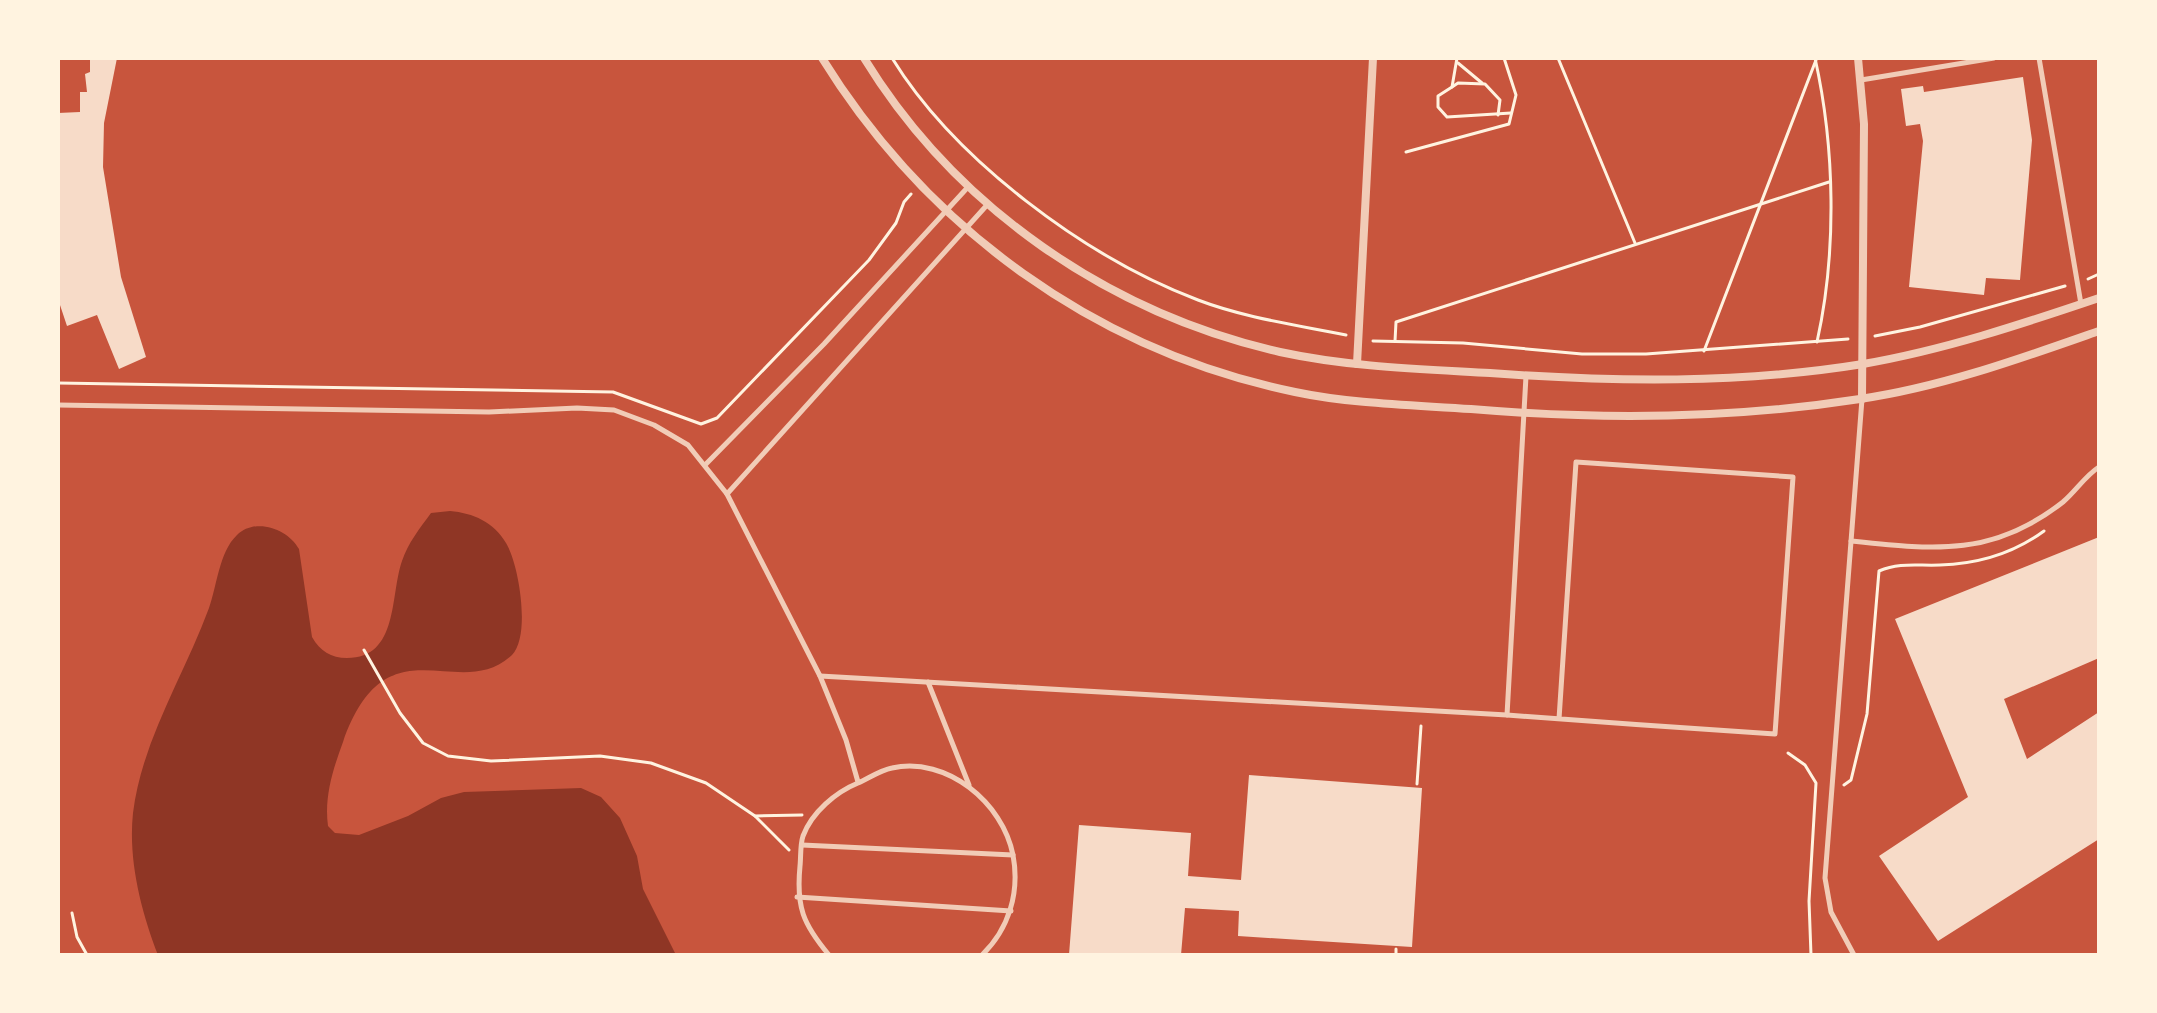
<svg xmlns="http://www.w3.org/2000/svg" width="2157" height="1013" font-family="Montserrat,sans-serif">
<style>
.water{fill:#8f3625}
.building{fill:#f7dbc8}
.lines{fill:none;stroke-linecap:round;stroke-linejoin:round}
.path{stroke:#fff3e0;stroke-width:3}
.service{stroke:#f1ccb7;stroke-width:5}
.minor{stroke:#f1ccb7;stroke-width:8}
</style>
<rect width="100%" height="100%" fill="#c8553d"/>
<path class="water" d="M450 511C473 513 494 522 506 543 519 564 531 636 512 655 459 705 387 617 343 742 333 769 324 797 328 826L335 833 359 835 408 816 441 798 464 792 581 788 601 797 620 818 637 856 643 889 676 955H158C141 911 128 860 133 813 142 740 184 676 209 608 217 586 219 552 237 535 256 517 288 529 299 549L312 637C320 651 331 658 347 658 399 658 390 595 402 561 408 543 420 528 431 513Z"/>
<g class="building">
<polygon points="90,58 117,58 104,123 103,167 121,277 146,357 119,369 97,315 67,326 58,299 58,113 80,112 80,92 87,92 85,74 90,72"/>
<polygon points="2023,77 2032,140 2020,280 1986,278 1984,295 1909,287 1923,141 1920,124 1906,126 1901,89 1923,86 1924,92"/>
<polygon points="2099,537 2099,658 2004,699 2027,759 2099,712 2099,839 1938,941 1879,856 1968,797 1895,619"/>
<polygon points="1249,775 1422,788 1412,947 1238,936 1239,911 1185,908 1181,955 1069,955 1079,825 1191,833 1188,876 1241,880"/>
</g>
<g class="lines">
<g class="path">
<path d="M892 58C955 160 1085 257 1198 300 1245 318 1297 325 1346 335"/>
<polyline points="1457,58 1452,87 1438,96 1438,107 1447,117 1511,113"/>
<polyline points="1558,58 1635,243"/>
<path d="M1815 58C1835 148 1837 252 1817 342"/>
<polyline points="1458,63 1482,83"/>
<polyline points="1452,87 1458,83 1485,84 1500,100 1498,115"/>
<polyline points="1406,152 1509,124 1516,95 1504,58"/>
<polyline points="2088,279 2099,274"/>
<polyline points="1875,336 1920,327 2065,286"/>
<polyline points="1373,341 1463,343 1582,354 1646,354 1848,339"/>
<polyline points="1395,341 1396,322 1829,182"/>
<polyline points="1704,351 1816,60"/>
<polyline points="58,383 613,392 701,424 717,418 869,260 896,223 904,202 911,194"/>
<polyline points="364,650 400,713 423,743 448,756 491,761 600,756 651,763 706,783 755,816 802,815"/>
<polyline points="1788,753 1805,765 1816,783 1809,901 1811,955"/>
<polyline points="1417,784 1421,726"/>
<path d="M1844 785 1851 780 1867 714 1879 571C1900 562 1918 566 1940 565 1977 564 2014 553 2044 531"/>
<polyline points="755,816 789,850"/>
<polyline points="72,913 77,937 87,955"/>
<polyline points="1396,955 1396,949"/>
</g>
<g class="service">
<polyline points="2039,58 2081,304"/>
<polyline points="1861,80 1994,58"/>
<polyline points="58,405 489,412 577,408 614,410 654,425 688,445 727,494 820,676 846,740 858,782"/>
<polyline points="706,464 824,344 968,187"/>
<polyline points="727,494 987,205"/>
<path d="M1851 541C1935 550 1993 557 2063 502 2076 491 2085 476 2099 467"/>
<path d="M820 676 1507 715C1596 722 1686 728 1775 734L1793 477 1576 462 1559 719"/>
<polyline points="928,682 969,785"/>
<polyline points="1507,715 1526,376"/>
<polyline points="802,845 1013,855"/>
<polyline points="797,897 1011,911"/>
<path d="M829 955C803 924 796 907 800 866 801 857 800 845 803 836 812 812 836 792 858 783 869 778 881 770 892 768 947 756 1003 803 1013 855 1020 892 1009 929 982 955"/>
<polyline points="1854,955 1831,912 1825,878 1862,399"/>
</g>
<g class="minor">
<path d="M822 58C928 229 1096 351 1295 392 1352 404 1413 405 1471 409 1601 420 1731 419 1860 399 1942 387 2022 358 2099 331"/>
<path d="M864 58C956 208 1109 313 1280 352 1349 367 1420 369 1490 373 1614 382 1740 384 1863 364 1944 350 2022 324 2099 298"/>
<polyline points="1858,58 1864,124 1862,399"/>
<polyline points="1357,364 1373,58"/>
</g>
</g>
<rect width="2157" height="1013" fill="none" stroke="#fff3e0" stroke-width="120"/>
</svg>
